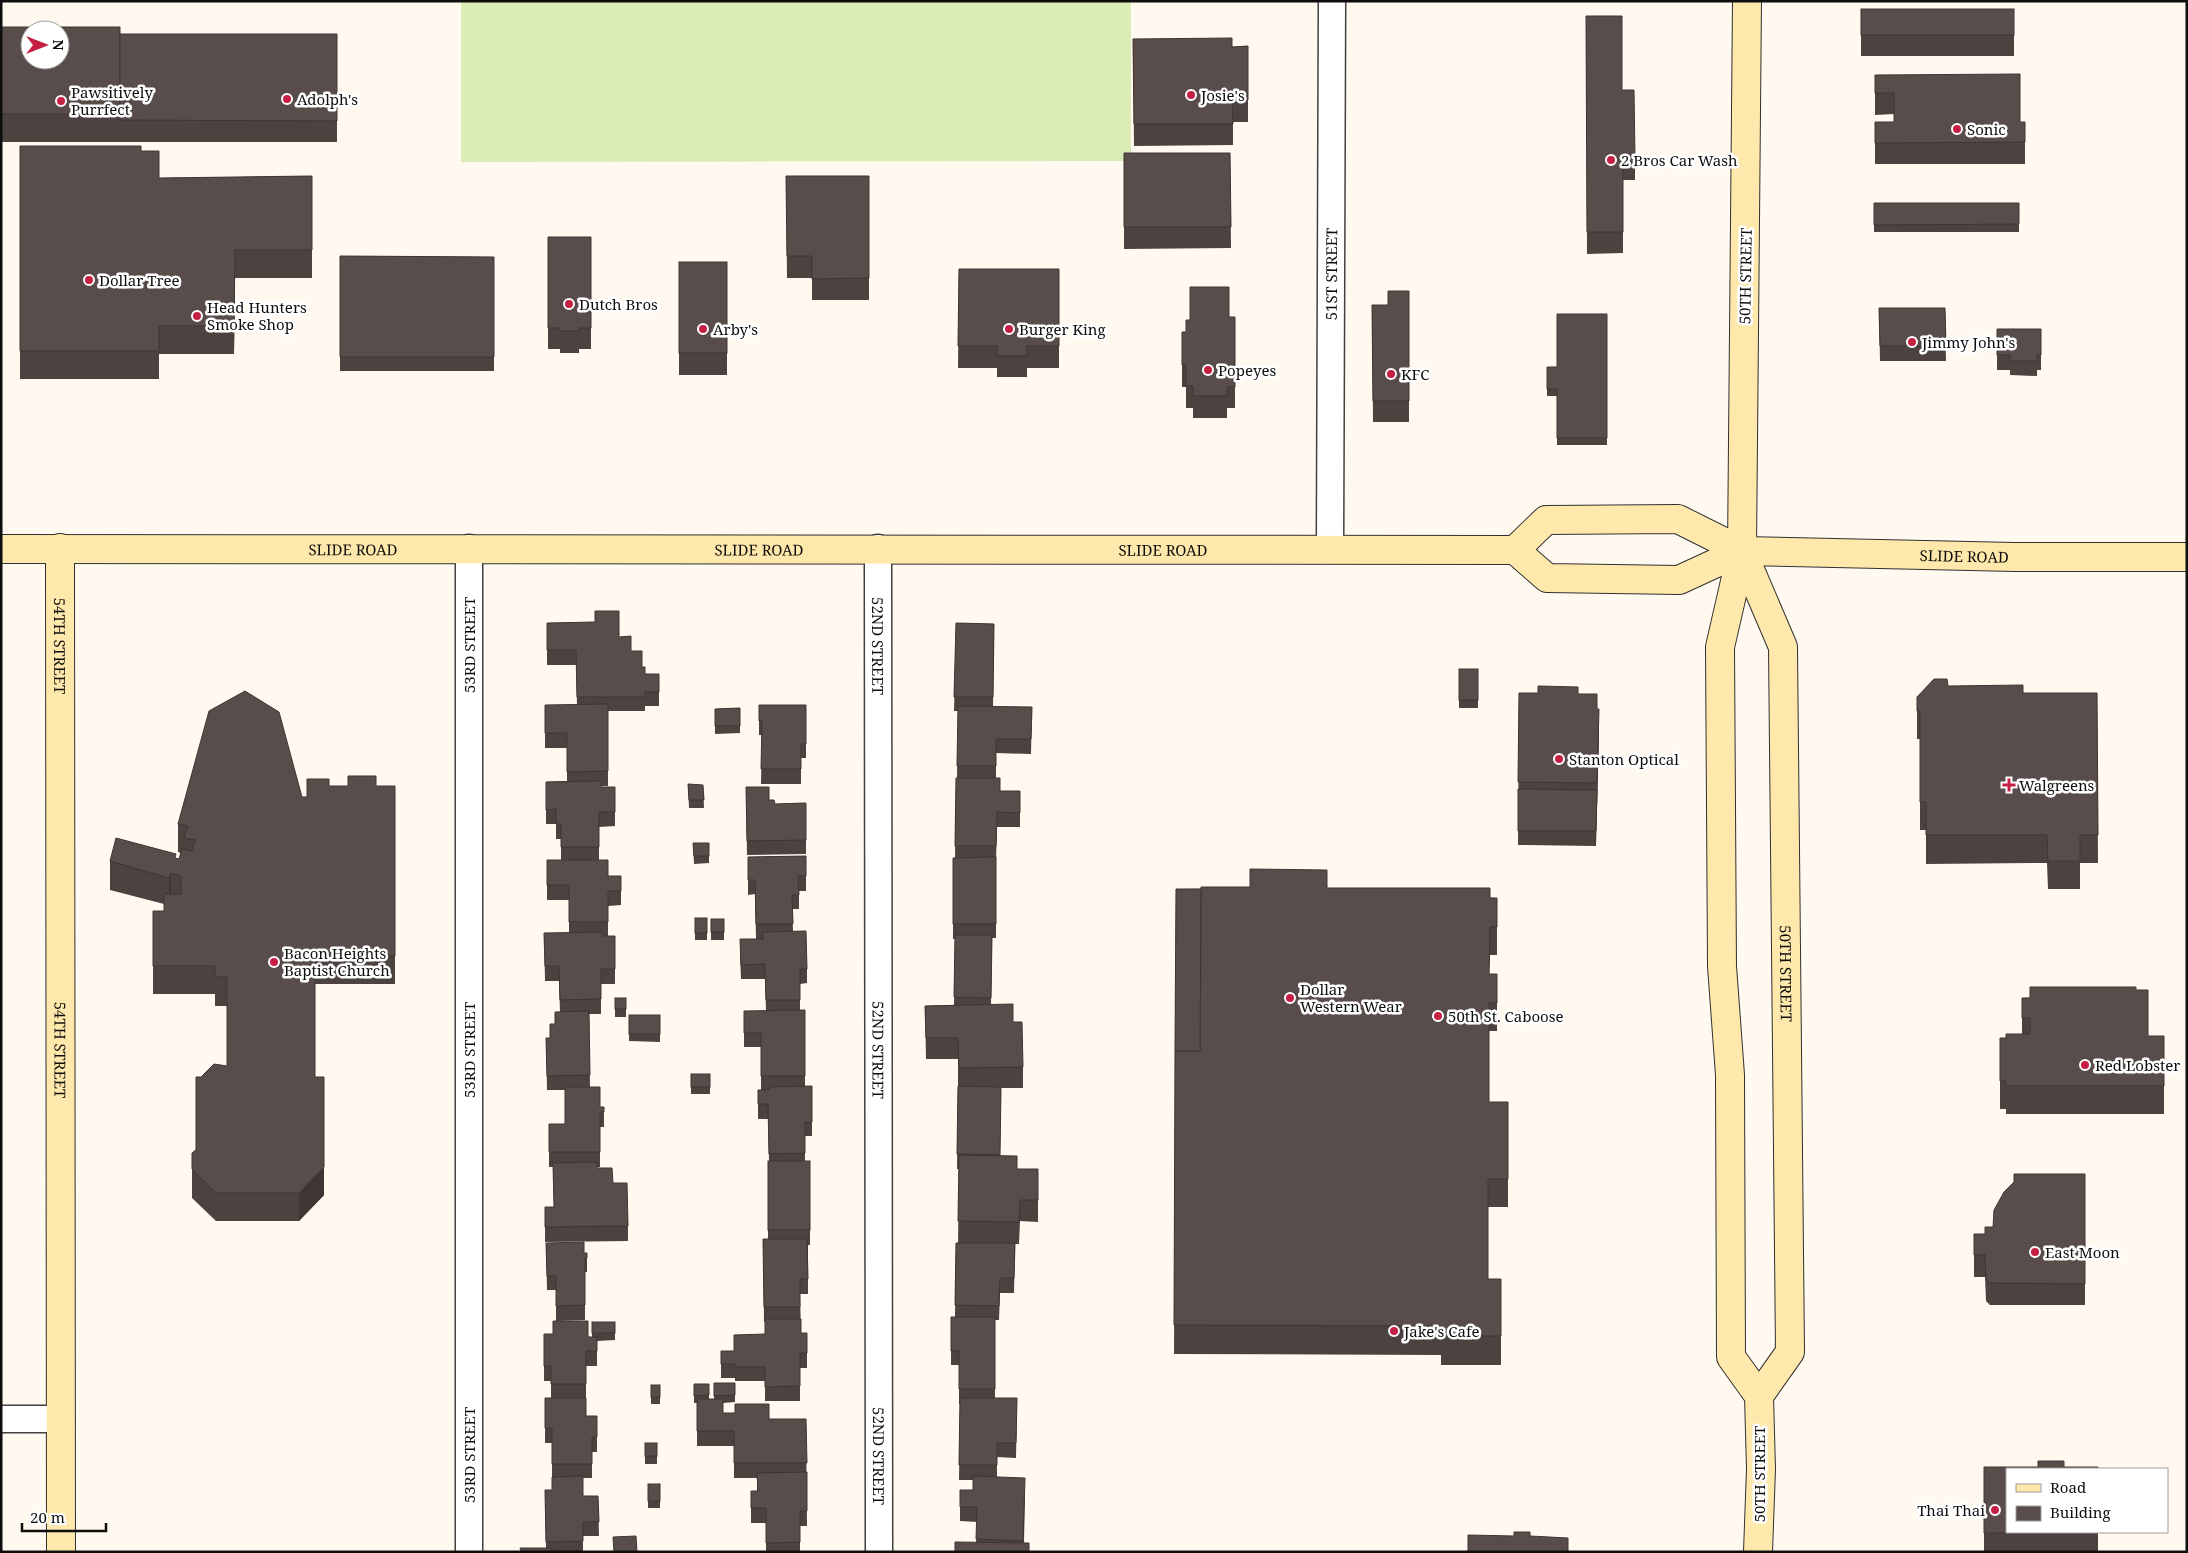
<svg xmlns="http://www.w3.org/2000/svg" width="2188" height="1553" font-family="'Noto Serif',serif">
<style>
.grass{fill:#dbecb7}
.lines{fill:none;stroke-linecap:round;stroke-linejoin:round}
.street-casing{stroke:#414141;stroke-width:29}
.secondary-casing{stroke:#303030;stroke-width:30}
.street{stroke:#fff;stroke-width:26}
.secondary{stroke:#ffe8ab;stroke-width:28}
.wall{fill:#4c4240}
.shaded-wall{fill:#3e3634}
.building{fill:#584d4a;stroke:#3e3634;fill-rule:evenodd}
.poi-dot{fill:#c51f43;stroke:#fff;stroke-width:2}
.labels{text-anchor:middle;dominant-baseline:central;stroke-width:5;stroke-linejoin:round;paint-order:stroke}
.poi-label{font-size:15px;fill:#0e0e0e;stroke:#fff;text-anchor:start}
.street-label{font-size:15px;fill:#0e0e0e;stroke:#fff}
</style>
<rect width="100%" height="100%" fill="#fff9f0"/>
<polygon class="grass" points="461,1 1131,1 1131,161 461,162"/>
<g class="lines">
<g class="street-casing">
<g id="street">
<polyline points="469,548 469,1552"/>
<path id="s1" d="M878 548 879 1552"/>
<path id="s2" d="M1330 548 1332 1"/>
<polyline points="1,1419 61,1419"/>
</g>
</g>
<g class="secondary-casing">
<g id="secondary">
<polyline points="1747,1 1742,551 1720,647 1722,966 1730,1075 1731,1357 1759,1396 1761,1469 1758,1552"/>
<path id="s3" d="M60 548 61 1552"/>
<path id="s4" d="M1 549 1515 550 1547 578 1679 580 1742 551"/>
<path id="s5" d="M1515 550 1546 520 1678 519 1742 551 2015 557H2187"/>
<path id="s6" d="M1742 551 1783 647 1790 1352 1759 1396"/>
</g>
</g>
<use href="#street" class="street"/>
<use href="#secondary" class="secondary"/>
</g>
<g class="wall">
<rect x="1861" y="9" width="153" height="47"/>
<polygon points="1586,16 1622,90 1635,158 1635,180 1623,180 1623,253 1587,254"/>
<polygon points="1,27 120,34 337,34 337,142 1,142"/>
<polygon points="1133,39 1232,47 1248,46 1248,122 1233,122 1233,145 1134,146"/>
<polygon points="1875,75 2020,122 2025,122 2025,164 1875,164 1875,122 1894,122 1894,114 1875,115"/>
<polygon points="20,146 141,151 159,178 312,176 312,278 235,278 234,354 159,354 159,379 20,379"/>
<polygon points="1124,153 1230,153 1231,248 1124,249"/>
<polygon points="786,176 869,176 869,300 812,300 812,278 787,278"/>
<rect x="1874" y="203" width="145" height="29"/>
<polygon points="548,237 591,237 591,349 579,349 579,353 560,353 560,349 548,349"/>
<polygon points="340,256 494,257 494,371 340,371"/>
<rect x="679" y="262" width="48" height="113"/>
<polygon points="959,269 1059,269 1059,368 1027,368 1027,377 997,377 997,368 958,368"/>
<polygon points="1409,291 1409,422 1373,422 1372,305 1388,305"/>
<polygon points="1879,308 1945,308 1946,361 1880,361"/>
<polygon points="1607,314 1607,445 1557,445 1557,396 1547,396 1547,367 1557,367"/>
<polygon points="1229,317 1235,317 1235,408 1227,408 1227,418 1193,418 1193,408 1186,408 1186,387 1182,387 1182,354 1186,332"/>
<polygon points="1997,329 2041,329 2041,370 2037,370 2037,376 2010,375 2010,370 1997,370"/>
<polygon points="547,623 619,637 631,651 645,674 659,674 659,706 645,706 645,711 608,711 608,786 601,786 601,787 615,787 615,826 599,827 599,860 608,876 621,876 621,905 608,906 608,936 615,936 615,984 601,984 601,1014 589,1014 590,1087 600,1107 604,1107 604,1127 600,1127 600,1167 597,1167 597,1168 613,1183 628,1226 628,1241 545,1242 545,1207 554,1207 553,1167 549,1167 549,1124 565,1124 565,1090 547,1090 546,1038 550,1038 560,1012 559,981 545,981 544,933 569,933 569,900 547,900 547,860 561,860 561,839 556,839 556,824 546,824 546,782 567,781 567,748 545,748 545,705 577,705 576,665 547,665"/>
<polygon points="956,623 994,624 993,707 1032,707 1031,754 996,753 996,778 1000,791 1020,791 1020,827 997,827 996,861 996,938 992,938 991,1005 1013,1022 1023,1067 1023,1088 1001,1088 1000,1156 1017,1169 1038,1169 1038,1222 1020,1221 1019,1244 1015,1244 1014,1293 1000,1293 999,1320 995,1320 995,1398 1017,1398 1016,1458 997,1457 997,1477 1025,1492 1024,1543 976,1543 977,1522 960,1521 960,1490 973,1490 973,1480 959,1480 960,1404 959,1404 959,1365 951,1365 951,1317 955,1317 956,1243 958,1243 959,1169 957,1169 958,1086 958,1059 926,1059 925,1006 954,1005 955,939 953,939 953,858 955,858 956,778 957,778 958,711 954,711"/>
<rect x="1459" y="669" width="19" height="39"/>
<polygon points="1948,686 2023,693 2097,693 2098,863 2080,863 2080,889 2048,889 2047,863 1926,864 1926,830 1920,830 1920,739 1917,739 1917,697"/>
<polygon points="1519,693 1597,709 1599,730 1596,846 1518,845"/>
<polygon points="759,705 806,705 806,758 801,758 801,784 761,784 762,735 759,735"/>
<polygon points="740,708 740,733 715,734 715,709"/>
<polygon points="688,784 703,785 704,808 689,808"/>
<polygon points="329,786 395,786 395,984 315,984 315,1077 324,1195 299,1221 216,1221 192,1198 192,1153 196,1150 201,1077 227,1066 227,1006 215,1006 215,994 153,994 153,911 164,911 164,904 110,890 110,861 176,858 179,859 181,853 178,852 178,824 302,797 307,797"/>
<polygon points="746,787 775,804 806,803 806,854 747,855"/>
<polygon points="693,843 709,843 709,863 694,864"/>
<polygon points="806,856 806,891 799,891 799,909 792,909 793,931 807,969 807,983 800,984 800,1010 805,1010 805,1086 812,1086 812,1136 805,1136 805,1161 810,1161 810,1245 808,1245 808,1294 800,1294 801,1333 807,1333 807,1368 800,1368 800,1401 765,1401 765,1381 735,1381 735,1378 721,1378 721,1351 734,1351 765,1334 765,1322 764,1322 763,1239 768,1239 768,1161 769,1161 768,1119 758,1119 758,1090 761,1090 761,1047 744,1047 744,1011 766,1011 765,979 741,979 740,954 756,939 755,894 748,895 748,857"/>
<polygon points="1327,888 1497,898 1497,955 1490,955 1489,974 1497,974 1497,1031 1489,1031 1489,1102 1508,1102 1508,1207 1488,1207 1488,1279 1501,1279 1501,1365 1441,1365 1441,1355 1174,1354 1176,889"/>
<rect x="695" y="918" width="12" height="22"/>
<rect x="711" y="919" width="13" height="21"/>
<polygon points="2136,990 2148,1036 2164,1036 2164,1114 2006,1114 2006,1109 2000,1109 2000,1038 2006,1038 2022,1034 2022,998"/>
<rect x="615" y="998" width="11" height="19"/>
<polygon points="629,1015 660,1015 660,1042 629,1041"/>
<rect x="691" y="1074" width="19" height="20"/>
<polygon points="2085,1174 2085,1305 1990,1305 1986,1301 1985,1277 1974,1277 1974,1234 1985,1234"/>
<polygon points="546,1243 584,1253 587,1258 587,1272 585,1272 585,1320 556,1321 556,1290 547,1290"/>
<polygon points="592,1322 615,1322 615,1340 597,1341 597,1366 586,1366 586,1416 597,1416 597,1452 592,1452 592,1478 583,1478 583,1496 598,1496 599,1536 583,1536 583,1552 520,1552 546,1548 545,1490 552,1490 552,1443 545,1443 545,1398 551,1398 551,1381 544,1381 544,1334 592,1337"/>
<polygon points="714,1383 735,1383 735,1402 723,1403 723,1413 769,1419 806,1419 807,1526 800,1526 800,1552 766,1552 766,1523 751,1523 751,1491 757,1491 757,1478 734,1478 734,1446 697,1446 697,1403 694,1403 694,1384 709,1384 709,1399 714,1399"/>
<rect x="651" y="1385" width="9" height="19"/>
<rect x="645" y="1443" width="12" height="21"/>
<polygon points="1984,1467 2064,1467 2098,1532 2098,1552 1984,1552"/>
<rect x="648" y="1484" width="12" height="24"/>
</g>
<g class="shaded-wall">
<polygon points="235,250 235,278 234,354 234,326"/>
<polygon points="1599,709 1599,730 1596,846 1597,783"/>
<polygon points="171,873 171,902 169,906 169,878"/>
<polygon points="324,1167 324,1195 299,1221 299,1193"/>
</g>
<g class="building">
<rect x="1861" y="9" width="153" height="26"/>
<polygon points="1586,16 1622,16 1622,90 1634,90 1635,158 1623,158 1623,232 1587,232"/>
<path d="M1 27H120V114H1ZM30 30H60V60H30Z"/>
<polygon points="120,34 337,34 337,121 120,120"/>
<polygon points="1232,38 1232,47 1248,46 1248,100 1232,100 1233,124 1134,124 1133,39"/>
<polygon points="2020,74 2020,122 2025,122 2025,142 1875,143 1875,122 1894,122 1894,93 1875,93 1875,75"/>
<polygon points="20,146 141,146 141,151 159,151 159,178 312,176 312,250 235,250 234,326 159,326 159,351 20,351"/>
<polygon points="1124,153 1230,153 1231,227 1124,227"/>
<polygon points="786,176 869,176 869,278 812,279 812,256 787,256"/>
<polygon points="1874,203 2019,203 2019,224 1874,225"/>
<polygon points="548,237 591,237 591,328 579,328 579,331 560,331 560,328 548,328"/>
<polygon points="340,256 494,257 494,357 340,357"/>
<rect x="679" y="262" width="48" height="91"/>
<polygon points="959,269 1059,269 1059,346 1027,346 1027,356 997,356 997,346 958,346"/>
<polygon points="1190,287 1229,287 1229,317 1235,317 1235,387 1227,387 1227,396 1193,396 1193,386 1186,386 1186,365 1182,365 1182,332 1186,332 1186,320 1190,320"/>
<polygon points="1388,291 1409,291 1409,401 1373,401 1372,305 1388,305"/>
<polygon points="1879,308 1945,308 1946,346 1880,346"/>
<polygon points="1557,314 1607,314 1607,438 1557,438 1557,389 1547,389 1547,367 1557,367"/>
<polygon points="1997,329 2041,329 2041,355 2037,355 2037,361 2010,361 2010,355 1997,355"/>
<polygon points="595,611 619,611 619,637 631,636 631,651 642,651 642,667 645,667 645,674 659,674 659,692 645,692 645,697 577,697 576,650 547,650 547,623 595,622"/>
<polygon points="956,623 994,624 993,697 954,697"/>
<rect x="1459" y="669" width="19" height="31"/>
<polygon points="1934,679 1947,679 1948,686 2023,685 2023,693 2097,693 2098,835 2080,835 2080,861 2048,861 2047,835 1926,835 1926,802 1920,802 1920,711 1917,711 1917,697"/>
<polygon points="1538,686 1578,687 1578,694 1597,694 1597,709 1599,709 1597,783 1518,782 1519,693 1538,693"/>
<polygon points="245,691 279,712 302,797 307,797 307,779 329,779 329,786 348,786 348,776 376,776 376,786 395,786 395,956 315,956 315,1077 324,1077 324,1167 299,1193 216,1193 192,1169 192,1153 196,1150 196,1077 201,1077 214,1064 227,1066 227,977 215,977 215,966 153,966 153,911 164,911 164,894 181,894 181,876 171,873 169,878 110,861 116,838 176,854 175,858 179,859 182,849 192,851 195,840 184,838 188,826 178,824 209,711"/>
<polygon points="608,704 608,771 567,772 567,733 545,733 545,705"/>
<polygon points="759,705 806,705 806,744 801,744 801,769 761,769 762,721 759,721"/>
<polygon points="958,706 1032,707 1031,739 996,739 996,766 957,766"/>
<polygon points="740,708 740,726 715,726 715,709"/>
<polygon points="956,778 1000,778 1000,791 1020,791 1020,813 997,812 996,846 955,846"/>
<polygon points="601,781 601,787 615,787 615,812 599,812 599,847 561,847 561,824 556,824 556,809 546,810 546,782"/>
<polygon points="688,784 703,785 704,800 689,800"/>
<polygon points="746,787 769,787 769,800 774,800 775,804 806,803 806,840 747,841"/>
<polygon points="1518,789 1597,790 1596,831 1518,831"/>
<polygon points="693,843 709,843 709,856 694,856"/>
<polygon points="806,856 806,876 798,876 799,895 792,895 793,924 756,924 755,880 748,880 748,857"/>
<polygon points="996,857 996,924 953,924 953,858"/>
<polygon points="547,860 608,860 608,876 621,876 621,891 608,891 608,922 569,922 569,885 547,885"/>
<polygon points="1250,869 1327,870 1327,888 1490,888 1490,898 1497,898 1497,927 1490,927 1489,974 1497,974 1497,1003 1489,1003 1489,1102 1508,1102 1508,1179 1488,1179 1488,1279 1501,1279 1501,1336 1441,1336 1441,1326 1174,1325 1175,1051 1200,1051 1201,887 1250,887"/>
<polygon points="1176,889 1201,889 1200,1051 1175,1051"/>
<rect x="695" y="918" width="12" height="15"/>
<rect x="711" y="919" width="13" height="13"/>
<polygon points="806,931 807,969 800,969 800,1000 766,1000 765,964 741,965 740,939 763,939 762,932"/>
<polygon points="602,932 602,936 615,936 615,969 601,969 601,999 560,1000 559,966 545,966 544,933"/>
<polygon points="955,935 992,935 991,998 954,997"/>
<polygon points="2030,987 2136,987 2136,990 2148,990 2148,1036 2164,1036 2164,1086 2006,1086 2006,1081 2000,1081 2000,1038 2006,1038 2006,1034 2030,1034 2030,1018 2022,1018 2022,998 2030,998"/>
<rect x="615" y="998" width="11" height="11"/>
<polygon points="1013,1004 1013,1022 1022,1022 1023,1067 959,1068 958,1038 926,1038 925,1006"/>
<polygon points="805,1010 805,1076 761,1076 761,1033 744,1033 744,1011"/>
<polygon points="589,1011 590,1075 547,1076 546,1038 550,1038 550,1024 555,1024 555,1012"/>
<rect x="629" y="1015" width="31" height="19"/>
<rect x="691" y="1074" width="19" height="13"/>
<polygon points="812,1086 812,1122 805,1122 805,1153 769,1154 768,1104 758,1104 758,1090 770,1090 770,1087"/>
<polygon points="958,1086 1001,1087 1000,1155 957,1154"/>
<polygon points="565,1087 600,1087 600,1107 604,1107 604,1112 600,1112 600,1152 549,1152 549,1124 565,1124"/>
<polygon points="959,1155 1017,1156 1017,1169 1038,1169 1038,1200 1020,1200 1019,1222 958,1221"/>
<rect x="768" y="1161" width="42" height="69"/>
<polygon points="597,1162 597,1168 612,1168 613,1183 627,1183 628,1226 545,1227 545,1207 554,1207 553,1163"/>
<polygon points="2014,1174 2085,1174 2085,1284 1990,1283 1986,1279 1985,1255 1974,1255 1974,1234 1985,1234 1985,1227 1993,1227 1994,1210 2004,1192 2014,1182"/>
<polygon points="763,1239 807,1239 808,1279 800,1279 800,1307 764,1307"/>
<polygon points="584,1242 584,1253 587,1253 587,1258 585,1258 585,1305 556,1306 556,1276 547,1276 546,1243"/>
<polygon points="956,1243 1015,1243 1014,1278 1000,1278 999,1306 955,1305"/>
<polygon points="951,1317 995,1317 995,1389 959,1389 959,1351 951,1351"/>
<polygon points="765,1319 801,1319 801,1333 807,1333 807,1353 800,1353 800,1386 765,1387 765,1367 735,1367 735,1364 721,1364 721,1351 734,1351 734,1335 765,1334"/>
<polygon points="553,1321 588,1321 588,1337 597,1337 597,1351 586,1351 586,1384 551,1384 551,1366 544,1366 544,1334 553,1334"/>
<rect x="592" y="1322" width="23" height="11"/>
<polygon points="714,1383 735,1383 735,1395 714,1396"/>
<polygon points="694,1384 709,1384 709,1395 694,1396"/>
<rect x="651" y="1385" width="9" height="12"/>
<polygon points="545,1398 586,1398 586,1416 597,1416 597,1437 592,1437 592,1464 552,1464 552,1428 545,1428"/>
<polygon points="960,1398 1017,1398 1016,1443 997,1443 997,1465 959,1465"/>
<polygon points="697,1399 723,1399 723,1413 735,1413 735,1404 769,1404 769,1419 806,1419 807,1463 734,1463 734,1431 697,1431"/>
<rect x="645" y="1443" width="12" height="13"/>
<polygon points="2038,1461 2064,1461 2064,1467 2098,1467 2098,1469 2007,1469 2007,1532 2098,1532 2098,1533 1984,1533 1984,1467 2038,1467"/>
<polygon points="807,1472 807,1511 800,1511 800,1542 766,1543 766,1508 751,1508 751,1491 758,1491 757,1473"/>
<polygon points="583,1476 583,1496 598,1496 599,1522 583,1522 583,1541 546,1542 545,1490 552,1490 552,1477"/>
<polygon points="973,1476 1025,1478 1023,1541 976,1539 977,1507 960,1507 960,1490 973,1490"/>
<rect x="648" y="1484" width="12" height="17"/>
<polygon points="1514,1532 1530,1532 1530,1536 1568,1538 1568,1552 1468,1552 1468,1535 1514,1536"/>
<polygon points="636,1536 637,1552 614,1552 613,1537"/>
<polygon points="955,1542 1029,1543 1029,1552 955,1552"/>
<polygon points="520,1548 552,1548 552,1552 521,1552"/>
</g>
<g class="poi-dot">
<circle cx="1191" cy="95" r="5"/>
<circle cx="287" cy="99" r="5"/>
<circle cx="61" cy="101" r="5"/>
<circle cx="1957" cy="129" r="5"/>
<circle cx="1611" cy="160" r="5"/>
<circle cx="89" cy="280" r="5"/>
<circle cx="569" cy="304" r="5"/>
<circle cx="197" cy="316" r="5"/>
<circle cx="703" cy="329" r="5"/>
<circle cx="1009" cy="329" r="5"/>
<circle cx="1912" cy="342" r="5"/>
<circle cx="1208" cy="370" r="5"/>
<circle cx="1391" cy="374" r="5"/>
<circle cx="1559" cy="759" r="5"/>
<path d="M2006.5 777.5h5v5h5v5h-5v5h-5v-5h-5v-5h5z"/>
<circle cx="274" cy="962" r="5"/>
<circle cx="1290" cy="998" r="5"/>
<circle cx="1438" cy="1016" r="5"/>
<circle cx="2085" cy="1065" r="5"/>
<circle cx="2035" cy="1252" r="5"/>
<circle cx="1394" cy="1331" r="5"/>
<circle cx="1995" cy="1510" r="5"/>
</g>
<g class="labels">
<g class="poi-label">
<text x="71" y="92">Pawsitively<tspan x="71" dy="17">Purrfect</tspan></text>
<text x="1201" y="95">Josie's</text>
<text x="297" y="99">Adolph's</text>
<text x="1967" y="129">Sonic</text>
<text x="1621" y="160">2 Bros Car Wash</text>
<text x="99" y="280">Dollar Tree</text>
<text x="579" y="304">Dutch Bros</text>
<text x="207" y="307">Head Hunters<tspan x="207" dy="17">Smoke Shop</tspan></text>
<text x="713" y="329">Arby's</text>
<text x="1019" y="329">Burger King</text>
<text x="1922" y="342">Jimmy John's</text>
<text x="1218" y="370">Popeyes</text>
<text x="1401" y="374">KFC</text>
<text x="1569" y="759">Stanton Optical</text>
<text x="2019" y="785">Walgreens</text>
<text x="284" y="953">Bacon Heights<tspan x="284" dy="17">Baptist Church</tspan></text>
<text x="1300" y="989">Dollar<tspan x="1300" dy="17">Western Wear</tspan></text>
<text x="1448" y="1016">50th St. Caboose</text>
<text x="2095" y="1065">Red Lobster</text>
<text x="2045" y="1252">East Moon</text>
<text x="1404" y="1331">Jake's Cafe</text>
<text x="1985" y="1510" text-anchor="end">Thai Thai</text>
</g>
<g class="street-label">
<text stroke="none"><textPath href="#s2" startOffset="274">51ST STREET</textPath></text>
<text transform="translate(1745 276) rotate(-89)">50TH STREET</text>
<text stroke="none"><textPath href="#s4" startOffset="352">SLIDE ROAD</textPath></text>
<text stroke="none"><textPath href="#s4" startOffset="1162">SLIDE ROAD</textPath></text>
<text stroke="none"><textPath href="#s4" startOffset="758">SLIDE ROAD</textPath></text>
<text stroke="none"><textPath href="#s5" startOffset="469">SLIDE ROAD</textPath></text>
<text stroke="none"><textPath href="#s3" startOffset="98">54TH STREET</textPath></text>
<text transform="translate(469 645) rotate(-90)">53RD STREET</text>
<text stroke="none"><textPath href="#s1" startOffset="98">52ND STREET</textPath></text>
<text stroke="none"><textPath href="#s6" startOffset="431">50TH STREET</textPath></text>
<text stroke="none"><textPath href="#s3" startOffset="502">54TH STREET</textPath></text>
<text transform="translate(469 1050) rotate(-90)">53RD STREET</text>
<text stroke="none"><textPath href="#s1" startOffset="502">52ND STREET</textPath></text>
<text transform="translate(469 1455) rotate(-90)">53RD STREET</text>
<text stroke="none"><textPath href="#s1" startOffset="908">52ND STREET</textPath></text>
<text transform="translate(1759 1474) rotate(-90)">50TH STREET</text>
</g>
</g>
<rect width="2188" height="1553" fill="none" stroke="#0e0e0e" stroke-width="5"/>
<rect x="2006" y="1468" width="162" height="65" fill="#ffffff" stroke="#9f9f9f"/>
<rect x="2016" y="1484" width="25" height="8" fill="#ffe8ab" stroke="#9f9f9f"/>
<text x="2050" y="1493" font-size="15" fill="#0e0e0e">Road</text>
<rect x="2016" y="1506" width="25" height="15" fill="#584d4a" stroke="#9f9f9f"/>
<text x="2050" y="1518" font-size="15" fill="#0e0e0e">Building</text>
<g transform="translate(45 45) rotate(90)"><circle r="24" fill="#ffffff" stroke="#9f9f9f"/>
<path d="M0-4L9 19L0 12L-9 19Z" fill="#c51f43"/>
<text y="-8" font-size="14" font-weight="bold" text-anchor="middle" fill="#0e0e0e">N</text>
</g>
<path d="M22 1523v8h84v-8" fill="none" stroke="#0e0e0e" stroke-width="2.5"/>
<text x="30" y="1523" font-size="15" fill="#0e0e0e" stroke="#ffffff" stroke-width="4" paint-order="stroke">20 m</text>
</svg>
